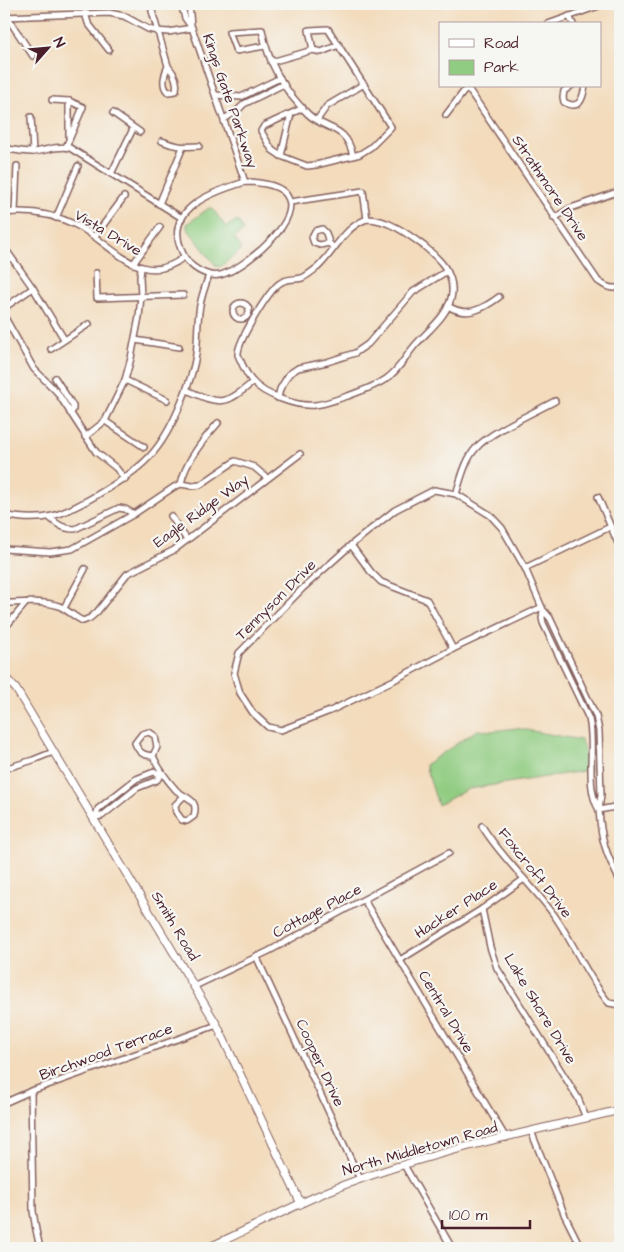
<svg xmlns="http://www.w3.org/2000/svg" width="624" height="1252" font-family="'Architects Daughter',sans-serif">
<style>
.green{fill:#90cc81;stroke:#6d7656}
.lines{fill:none;stroke-linecap:round;stroke-linejoin:round}
.street-casing{stroke:#85615e;stroke-width:8}
.secondary-casing{stroke:#85615e;stroke-width:9}
.street{stroke:#fff;stroke-width:5}
.secondary{stroke:#fff;stroke-width:7}
.labels{text-anchor:middle;dominant-baseline:central;stroke-width:4.5;stroke-linejoin:round;paint-order:stroke}
.street-label{font-size:15px;fill:#4a1f2b;stroke:#f6f6f2}
</style>
<rect width="100%" height="100%" fill="#f6f6f2"/>
<filter id="ink" filterUnits="userSpaceOnUse"><feTurbulence type="fractalNoise" baseFrequency=".02" numOctaves="2"/><feDisplacementMap in="SourceGraphic" scale="10" xChannelSelector="R" yChannelSelector="G"/><feConvolveMatrix kernelMatrix="1 2 1 2 8 2 1 2 1" color-interpolation-filters="sRGB"/></filter>
<filter id="wash" filterUnits="userSpaceOnUse"><feTurbulence type="fractalNoise" baseFrequency=".0096" numOctaves="4" result="noise"/><feDisplacementMap in="SourceGraphic" scale="20" xChannelSelector="R" yChannelSelector="G"/><feGaussianBlur stdDeviation="1.12" result="paint"/><feColorMatrix in="noise" values="0 0 0 0 0 0 0 0 0 0 0 0 0 0 0 0 0 1.4 0 .05"/><feComposite in="paint" operator="in"/></filter>
<g filter="url(#wash)">
<rect width="100%" height="100%" fill="#f3dbbc"/>
<g class="green">
<polygon points="209,208 212,208 226,227 237,220 244,230 234,238 241,247 240,251 220,267 216,266 187,228 187,224"/>
<polygon points="516,728 581,740 591,770 468,789 438,805 425,765 477,730 492,731"/>
</g>
</g>
<g filter="url(#ink)">
<g class="lines">
<g class="street-casing">
<g id="street">
<polyline points="181,4 185,18 192,28 245,182"/>
<polyline points="189,4 191,25"/>
<polyline points="614,4 620,5"/>
<path d="M152 11 168 66C164 74 161 86 168 92L176 91C178 82 174 73 168 66"/>
<polyline points="85,13 88,23 109,50"/>
<polyline points="569,16 573,24"/>
<polyline points="4,17 109,13 124,16 148,29 157,31 168,32 192,28"/>
<polyline points="7,17 33,56"/>
<polyline points="548,24 604,4"/>
<path d="M265 46 236 51 229 32 262 30C268 62 284 91 308 114 327 132 346 124 353 156"/>
<polyline points="271,62 313,50 321,52 339,45"/>
<path d="M571 86 564 91 563 97 564 102C580 111 583 98 585 86"/>
<path d="M467 87 598 281C605 286 611 290 620 287"/>
<polyline points="216,95 241,97 280,78"/>
<polyline points="52,100 69,101 83,107 66,147"/>
<polyline points="303,108 264,126 261,131 272,150 281,156 307,166 316,165 360,154 371,147 391,127 328,29 309,30 313,50"/>
<polyline points="113,113 140,132"/>
<polyline points="446,115 468,86"/>
<polyline points="31,117 33,152"/>
<polyline points="224,119 237,111 244,104 284,84"/>
<polyline points="317,120 327,106 364,84"/>
<polyline points="69,137 69,101"/>
<path d="M162 141C175 147 185 147 199 146"/>
<path d="M4 148C13 150 23 152 33 152 45 151 58 145 70 148L182 218"/>
<polyline points="281,156 291,114"/>
<polyline points="111,174 133,129"/>
<path d="M245 182C256 182 277 184 285 193 307 218 247 265 226 273 220 276 213 276 207 274 195 270 185 261 181 249 164 208 215 191 245 182Z"/>
<polyline points="290,202 363,191 367,219"/>
<polyline points="159,204 183,147"/>
<polyline points="15,212 17,166"/>
<path d="M4 213C29 210 53 214 76 225 112 243 142 291 184 257"/>
<polyline points="56,218 78,166"/>
<polyline points="554,218 571,208 620,191"/>
<path d="M367 219C388 219 408 234 424 246 438 258 454 272 452 293 450 313 431 328 418 342 406 354 401 369 386 379 374 387 361 391 348 396 337 399 326 404 315 405 297 407 264 395 252 381 246 374 242 364 238 355 237 342 269 290 280 283 287 278 294 280 302 278 307 276 314 270 318 267 335 251 344 227 367 219Z"/>
<polyline points="95,236 124,197"/>
<polyline points="329,243 326,233 322,229 315,231 312,237 314,243 320,245 329,243 334,248"/>
<polyline points="4,247 33,288 64,339"/>
<polyline points="133,264 160,227"/>
<polyline points="96,273 97,298 183,295"/>
<circle cx="241" cy="311" r="8"/>
<path d="M448 306C467 318 483 309 499 297"/>
<polyline points="4,308 33,288"/>
<polyline points="4,316 34,369 57,392 96,452 116,468 125,479"/>
<polyline points="135,340 179,347"/>
<polyline points="51,349 89,324"/>
<polyline points="55,378 73,406 73,410 70,413"/>
<polyline points="125,380 167,400"/>
<path d="M187 390C219 405 225 406 253 382"/>
<polyline points="278,398 280,389 289,374 298,368 327,362 355,353 368,344 413,292 447,271"/>
<polyline points="105,421 144,447"/>
<polyline points="85,437 105,421 125,380 131,358 139,317 141,296 140,277 141,268"/>
<path d="M181 484C185 462 203 440 218 423"/>
<path d="M456 494C461 479 465 460 476 448 490 432 535 412 555 401"/>
<polyline points="598,497 620,548"/>
<path d="M4 515C44 524 63 515 97 495 144 467 161 453 182 401 188 386 194 370 196 354 198 340 197 326 199 312 200 299 205 287 209 275"/>
<polyline points="171,516 187,540"/>
<path d="M50 518C58 525 64 529 75 529L119 508 125 509 134 514"/>
<polyline points="351,545 371,572 381,582 427,600 453,649"/>
<polyline points="4,549 50,552 72,549 134,514 174,487 181,484 192,486 200,485 235,461 254,467 267,478"/>
<polyline points="525,568 610,527"/>
<path d="M4 603C21 603 43 600 59 606 68 610 74 617 83 621L90 618 97 612 127 574 174 550 300 454"/>
<path d="M542 607 453 649 394 680 330 711 281 730 268 727 253 713 240 693 234 673 239 653 303 588 351 545 395 510 434 490 456 494 490 515 502 528 525 568 543 610 550 618 596 716 599 731 601 795 599 810C584 785 596 747 589 719L543 623 542 618 543 610"/>
<polyline points="64,608 85,569"/>
<polyline points="4,629 26,603"/>
<path d="M153 756C143 755 139 753 135 743L142 734 149 732 155 736 157 747 153 756C159 769 166 779 176 790 181 795 192 798 194 804 196 808 195 812 194 816L187 821 182 820 176 812 175 805 183 797"/>
<polyline points="4,769 33,760 53,752"/>
<path d="M620 806 599 810C601 840 606 854 620 881"/>
<polyline points="94,817 102,816 137,788 157,780 161,774 154,772 136,779 98,809 96,816"/>
<path d="M482 826C502 859 532 884 554 915 574 943 586 976 609 1003L620 1005"/>
<polyline points="364,900 506,1138"/>
<polyline points="482,909 490,947 497,968 578,1098 586,1118"/>
<polyline points="256,956 360,1179"/>
<polyline points="400,960 482,909 524,879"/>
<polyline points="195,986 269,951 449,853"/>
<polyline points="31,1091 33,1211 36,1230 40,1248"/>
<polyline points="4,1103 31,1091 217,1025"/>
<polyline points="531,1131 565,1216 581,1248"/>
<polyline points="404,1165 452,1248"/>
</g>
</g>
<g class="secondary-casing">
<g id="secondary">
<polyline points="4,676 16,689 217,1025 301,1204"/>
<path d="M207 1248C249 1230 289 1207 331 1190 424 1153 523 1133 620 1110"/>
</g>
</g>
<use href="#street" class="street"/>
<use href="#secondary" class="secondary"/>
</g>
</g>
<g class="labels">
<g class="street-label">
<text transform="translate(230 101) rotate(71)">Kings Gate Parkway</text>
<text transform="translate(550 188) rotate(56)">Strathmore Drive</text>
<text transform="translate(108 233) rotate(31)">Vista Drive</text>
<text transform="translate(201 511) rotate(-36)">Eagle Ridge Way</text>
<text transform="translate(276 600) rotate(-45)">Tennyson Drive</text>
<text transform="translate(535 873) rotate(52)">Foxcroft Drive</text>
<text transform="translate(456 909) rotate(-33)">Hacker Place</text>
<text transform="translate(317 911) rotate(-28)">Cottage Place</text>
<text transform="translate(175 926) rotate(59)">Smith Road</text>
<text transform="translate(540 1009) rotate(59)">Lake Shore Drive</text>
<text transform="translate(446 1012) rotate(59)">Central Drive</text>
<text transform="translate(106 1052) rotate(-20)">Birchwood Terrace</text>
<text transform="translate(320 1063) rotate(65)">Cooper Drive</text>
<text transform="translate(420 1149) rotate(-16)">North Middletown Road</text>
</g>
</g>
<rect width="624" height="1252" fill="none" stroke="#f6f6f2" stroke-width="20"/>
<rect x="439" y="22" width="162" height="65" fill="#f6f6f2" stroke="#b1a0a2"/>
<rect x="449" y="39" width="25" height="8" fill="#ffffff" stroke="#b1a0a2"/>
<text x="484" y="48" font-size="15" fill="#4a1f2b">Road</text>
<rect x="449" y="60" width="25" height="15" fill="#90cc81" stroke="#b1a0a2"/>
<text x="484" y="72" font-size="15" fill="#4a1f2b">Park</text>
<g transform="translate(48 48) rotate(63)" stroke="#f6f6f2" stroke-width="4" paint-order="stroke">
<path d="M0-4L9 19L0 12L-9 19Z" fill="#4a1f2b"/>
<text y="-8" font-size="14" font-weight="bold" text-anchor="middle" fill="#4a1f2b">N</text>
</g>
<path d="M442 1220v8h88v-8" fill="none" stroke="#4a1f2b" stroke-width="2.5"/>
<text x="449" y="1220" font-size="15" fill="#4a1f2b" stroke="#f6f6f2" stroke-width="4" paint-order="stroke">100 m</text>
</svg>
